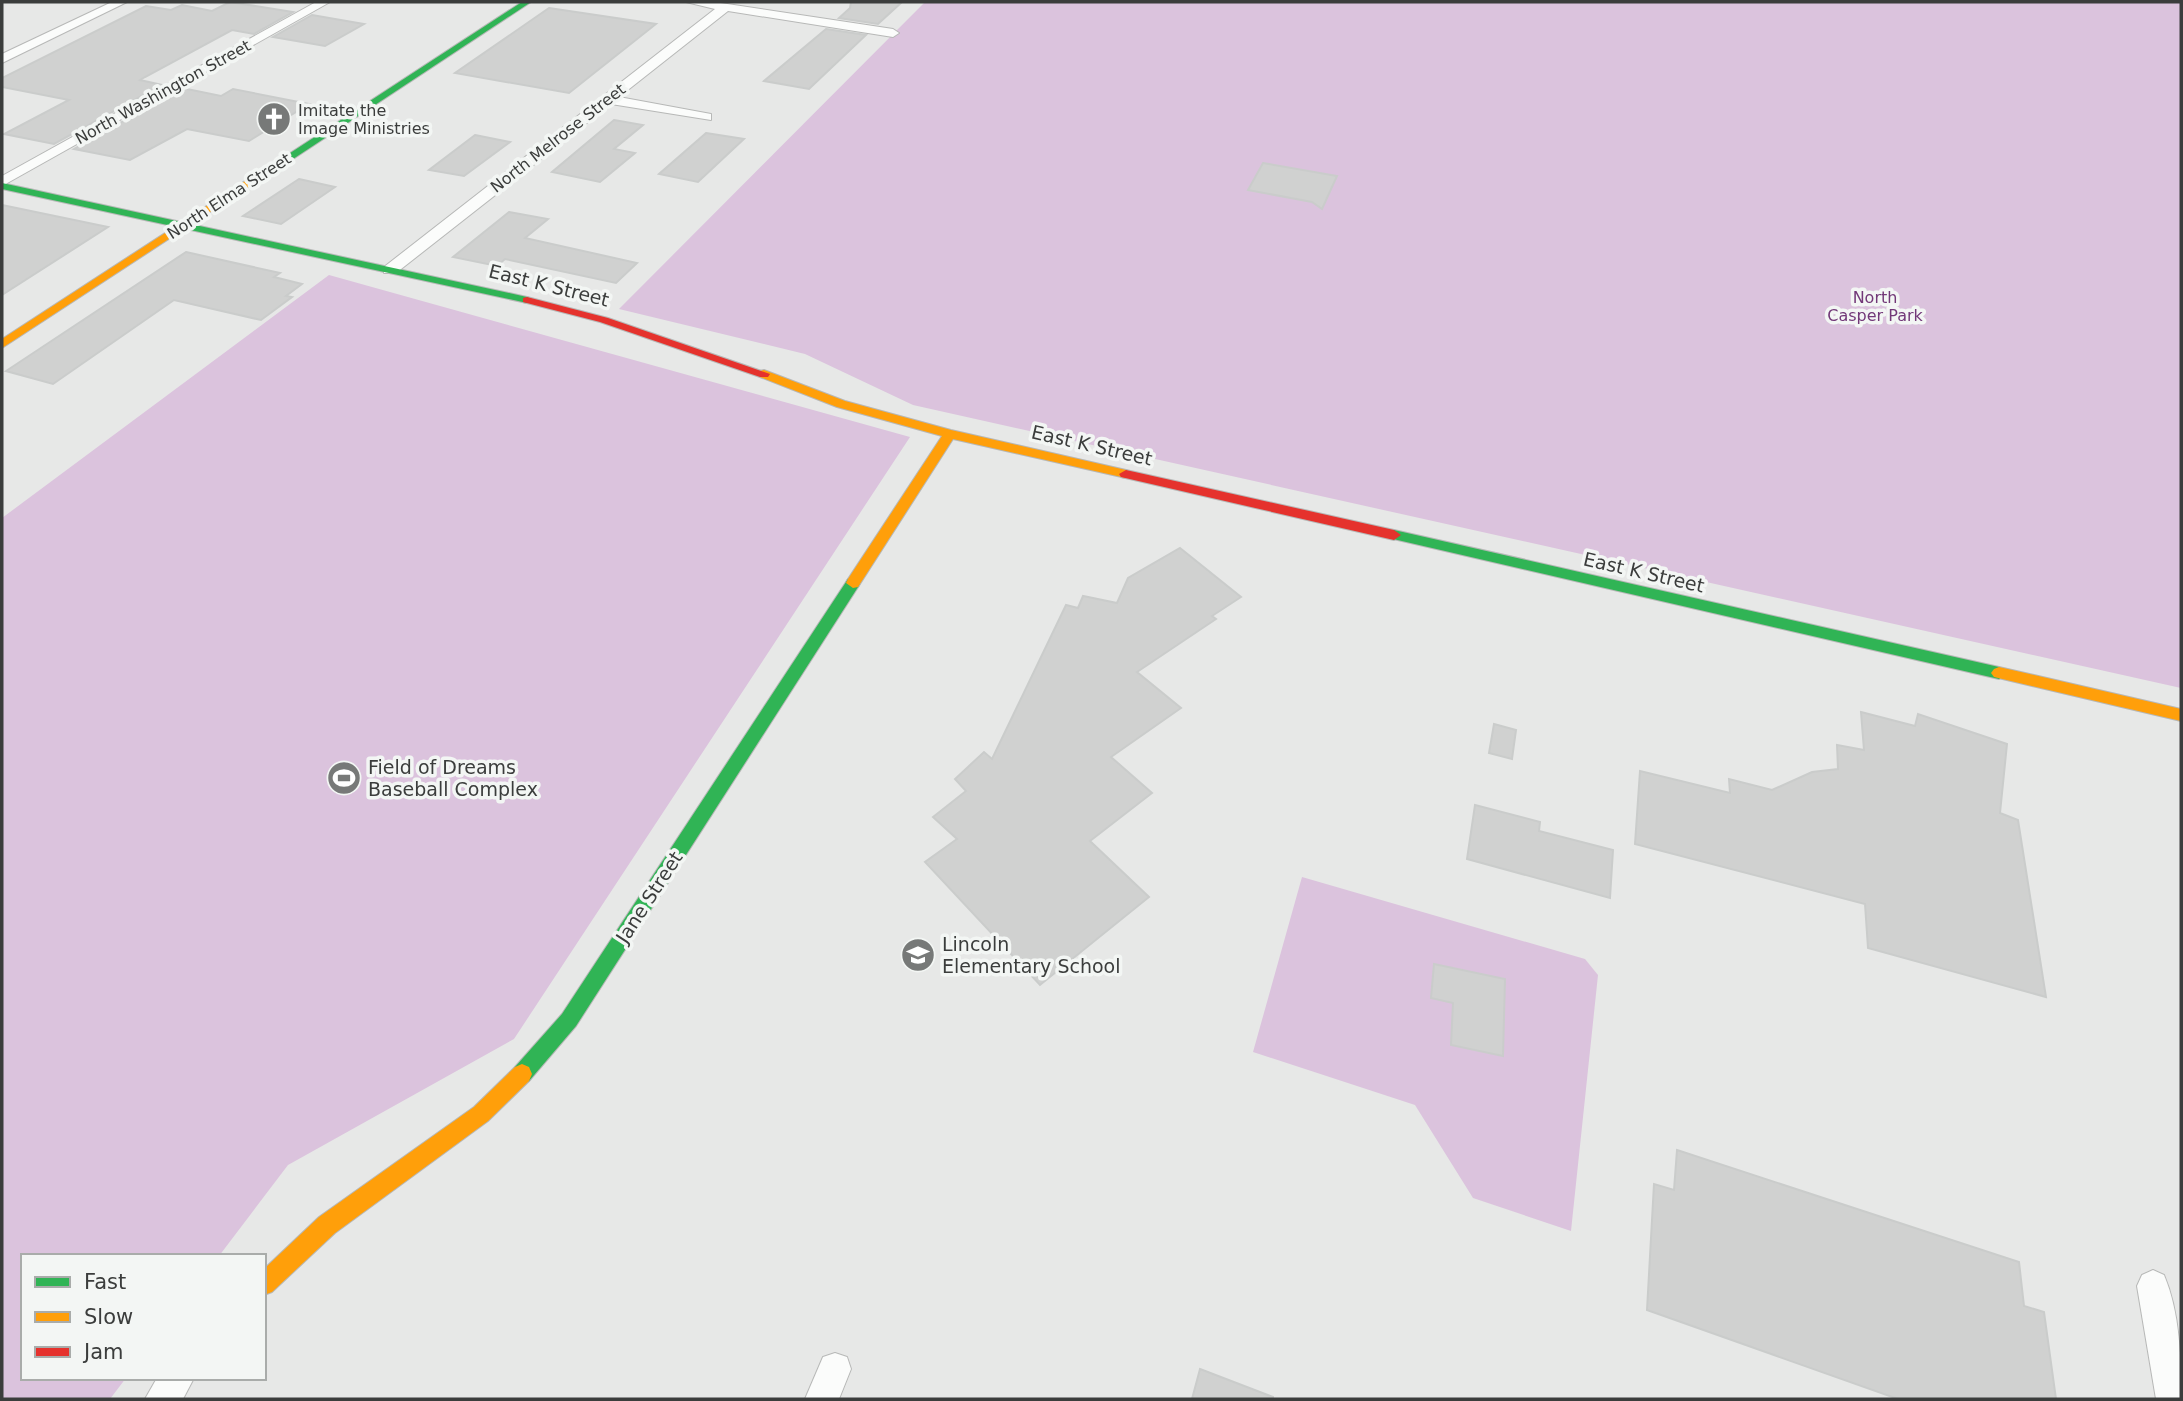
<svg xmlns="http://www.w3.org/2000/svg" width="2183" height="1401" font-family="'DejaVu Sans',sans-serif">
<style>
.green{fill:#dbc3dd}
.building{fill:#d0d1d0;stroke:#cacccb;stroke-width:2}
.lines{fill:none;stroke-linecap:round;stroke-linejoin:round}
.street-casing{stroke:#b7b8b7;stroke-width:2}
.fast-casing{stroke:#b7b8b7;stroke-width:2}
.slow-casing{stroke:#b7b8b7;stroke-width:2}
.jam-casing{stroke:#b7b8b7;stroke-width:2}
.street{fill:#fbfcfb;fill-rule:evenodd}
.fast{fill:#30b455;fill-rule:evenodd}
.slow{fill:#ff9f0a;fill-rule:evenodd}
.jam{fill:#e5322d;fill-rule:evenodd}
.labels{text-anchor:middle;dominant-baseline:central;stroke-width:7;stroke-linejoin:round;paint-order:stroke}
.far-street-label{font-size:16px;fill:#3b3d3c;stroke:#f3f6f4}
.far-poi-label{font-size:16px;fill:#3b3d3c;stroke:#f3f6f4;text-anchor:start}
.far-park-label{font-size:16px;fill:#723878;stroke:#f3f6f4}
.street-label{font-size:19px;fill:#3b3d3c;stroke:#f3f6f4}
.poi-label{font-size:19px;fill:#3b3d3c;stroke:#f3f6f4;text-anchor:start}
</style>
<rect width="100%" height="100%" fill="#e7e8e7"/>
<g class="green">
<polygon points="925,2 2181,2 2181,688 913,405 805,354 619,309"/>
<polygon points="329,275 910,437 514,1039 288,1165 219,1256 23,1256 23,1378 126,1378 110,1399 2,1399 2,518"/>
<polygon points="1302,877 1585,959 1598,975 1571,1231 1473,1198 1415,1105 1253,1052"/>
</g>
<g class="building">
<polygon points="230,2 293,12 254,34 232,30 145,77 140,80 162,85 54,144 4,134 69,100 2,87 2,78 146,6 171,10 182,5 212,11"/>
<polygon points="851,2 902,2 878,24 839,18 850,8"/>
<polygon points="549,8 656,24 569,93 455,73"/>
<polygon points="312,15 364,24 325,46 273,37"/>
<polygon points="826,29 866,35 809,89 764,81"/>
<polygon points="182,88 221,96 233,89 309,104 249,141 187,129 130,160 74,149"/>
<polygon points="614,120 643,125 614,149 635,153 600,182 552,172"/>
<polygon points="706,133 744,139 698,182 659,174"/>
<polygon points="475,135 510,142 464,176 429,170"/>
<polygon points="1263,163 1337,176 1322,209 1312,202 1248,190"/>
<polygon points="299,179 335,187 281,224 243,216"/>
<polygon points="2,205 108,227 2,295"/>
<polygon points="509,212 548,219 525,238 637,263 616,283 505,259 497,266 453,257"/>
<polygon points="186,252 280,273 274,277 302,284 286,296 292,297 261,320 174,300 53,384 6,371"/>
<polygon points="1180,548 1241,597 1212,616 1216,619 1137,672 1181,708 1111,757 1152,793 1090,841 1149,897 1040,985 925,862 957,839 933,817 966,791 955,779 984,752 992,759 1066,605 1078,608 1083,596 1117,603 1128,578"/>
<polygon points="1861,712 1915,726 1918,714 2007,744 2000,813 2018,820 2046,997 1868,948 1865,904 1635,844 1640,771 1730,793 1729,779 1772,790 1812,772 1838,769 1837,745 1864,750"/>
<polygon points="1494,724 1516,730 1512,759 1489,753"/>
<polygon points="1475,805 1540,822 1539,831 1613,850 1610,898 1467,859"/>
<polygon points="1434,964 1505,979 1503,1056 1451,1045 1453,1003 1431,998"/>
<polygon points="1677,1150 2019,1262 2024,1306 2044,1312 2056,1399 1898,1399 1647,1310 1654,1184 1674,1190"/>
<polygon points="1200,1369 1273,1397 1273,1399 1192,1399"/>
</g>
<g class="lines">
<g class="street-casing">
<g id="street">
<polygon points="112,2 127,2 2,63 2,54"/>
<polygon points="316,2 330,2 2,186 2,176"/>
<polygon points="686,2 714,2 893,29 899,33 893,37 728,11 619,97 711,114 711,120 611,104 396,273 384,273 384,267 715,9"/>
<path d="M2153 1270 2164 1275C2180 1313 2181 1358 2181 1399H2156L2137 1286 2142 1275Z"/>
<polygon points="835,1353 847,1357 851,1369 839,1399 805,1399 823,1357"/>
<polygon points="157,1378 194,1378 183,1399 145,1399"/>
</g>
</g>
<g class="fast-casing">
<g id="fast">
<polygon points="522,2 531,2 290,161 281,159"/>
<polygon points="2,183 527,297 533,300 527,303 2,189"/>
<polygon points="1394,530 1999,667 2007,673 1999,679 1389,538 1387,535 1389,532"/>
<polygon points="853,578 860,583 858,587 576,1026 529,1081 522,1084 515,1081 512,1074 515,1067 562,1014 848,579"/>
</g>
</g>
<g class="slow-casing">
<g id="slow">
<polygon points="282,157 291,159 2,348 2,339"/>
<polygon points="764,370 845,401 951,430 1126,470 1133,474 1126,478 953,439 858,587 853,588 846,583 848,579 942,436 837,407 760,377 760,371"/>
<polygon points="1999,667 2181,709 2181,721 1994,677 1991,673 1994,669"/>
<polygon points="522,1064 529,1067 532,1074 529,1081 488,1121 335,1233 272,1292 264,1295 264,1269 319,1217 474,1107 515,1067"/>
</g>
</g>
<g class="jam-casing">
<g id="jam">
<polygon points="527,297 608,318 770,374 768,377 760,377 600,322 523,302 523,298"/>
<polygon points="1126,470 1394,530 1401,535 1394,540 1121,477 1119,474"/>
</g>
</g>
<use href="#street" class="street"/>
<use href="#fast" class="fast"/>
<use href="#slow" class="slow"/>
<use href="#jam" class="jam"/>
</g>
<defs>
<g id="church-disc" transform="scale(1.75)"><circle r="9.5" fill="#777978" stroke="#f3f6f4"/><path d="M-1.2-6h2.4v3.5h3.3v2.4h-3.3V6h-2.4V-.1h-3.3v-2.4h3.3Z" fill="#fff"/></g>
<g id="stadium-disc" transform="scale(1.75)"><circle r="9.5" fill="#777978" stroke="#f3f6f4"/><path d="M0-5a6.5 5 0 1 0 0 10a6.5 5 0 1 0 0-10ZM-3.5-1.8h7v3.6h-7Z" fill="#fff"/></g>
<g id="school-disc" transform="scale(1.75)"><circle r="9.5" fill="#777978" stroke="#f3f6f4"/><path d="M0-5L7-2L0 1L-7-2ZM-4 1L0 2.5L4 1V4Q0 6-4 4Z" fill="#fff"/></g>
</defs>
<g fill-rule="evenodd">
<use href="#church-disc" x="274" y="119"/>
<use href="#stadium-disc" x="344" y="778"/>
<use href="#school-disc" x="918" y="955"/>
</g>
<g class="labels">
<g class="far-street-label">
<text transform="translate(163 92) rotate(-29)">North Washington Street</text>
<text transform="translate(558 138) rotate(-38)">North Melrose Street</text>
<text transform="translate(229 196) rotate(-33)">North Elma Street</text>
</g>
<g class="far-poi-label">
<text x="298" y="110">Imitate the<tspan x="298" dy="18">Image Ministries</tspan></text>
</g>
<g class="far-park-label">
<text x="1875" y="297">North<tspan x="1875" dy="18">Casper Park</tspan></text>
</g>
<g class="street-label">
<text transform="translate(549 285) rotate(14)">East K Street</text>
<text transform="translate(1092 445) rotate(13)">East K Street</text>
<text transform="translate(1644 572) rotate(13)">East K Street</text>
<text transform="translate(649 897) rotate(-57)">Jane Street</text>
</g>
<g class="poi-label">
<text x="368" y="767">Field of Dreams<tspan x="368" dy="22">Baseball Complex</tspan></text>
<text x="942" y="944">Lincoln<tspan x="942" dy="22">Elementary School</tspan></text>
</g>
</g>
<rect width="2183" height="1401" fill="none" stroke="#3b3d3c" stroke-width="7"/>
<rect x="21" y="1254" width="245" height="126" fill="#f3f6f4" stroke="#a9acaa" stroke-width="2"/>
<rect x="35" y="1277" width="35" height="10" fill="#30b455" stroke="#a9acaa" stroke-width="2"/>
<text x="84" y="1289" font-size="21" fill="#3b3d3c">Fast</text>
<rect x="35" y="1312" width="35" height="10" fill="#ff9f0a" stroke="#a9acaa" stroke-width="2"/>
<text x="84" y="1324" font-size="21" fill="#3b3d3c">Slow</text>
<rect x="35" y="1347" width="35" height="10" fill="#e5322d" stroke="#a9acaa" stroke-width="2"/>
<text x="84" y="1359" font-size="21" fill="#3b3d3c">Jam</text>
</svg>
